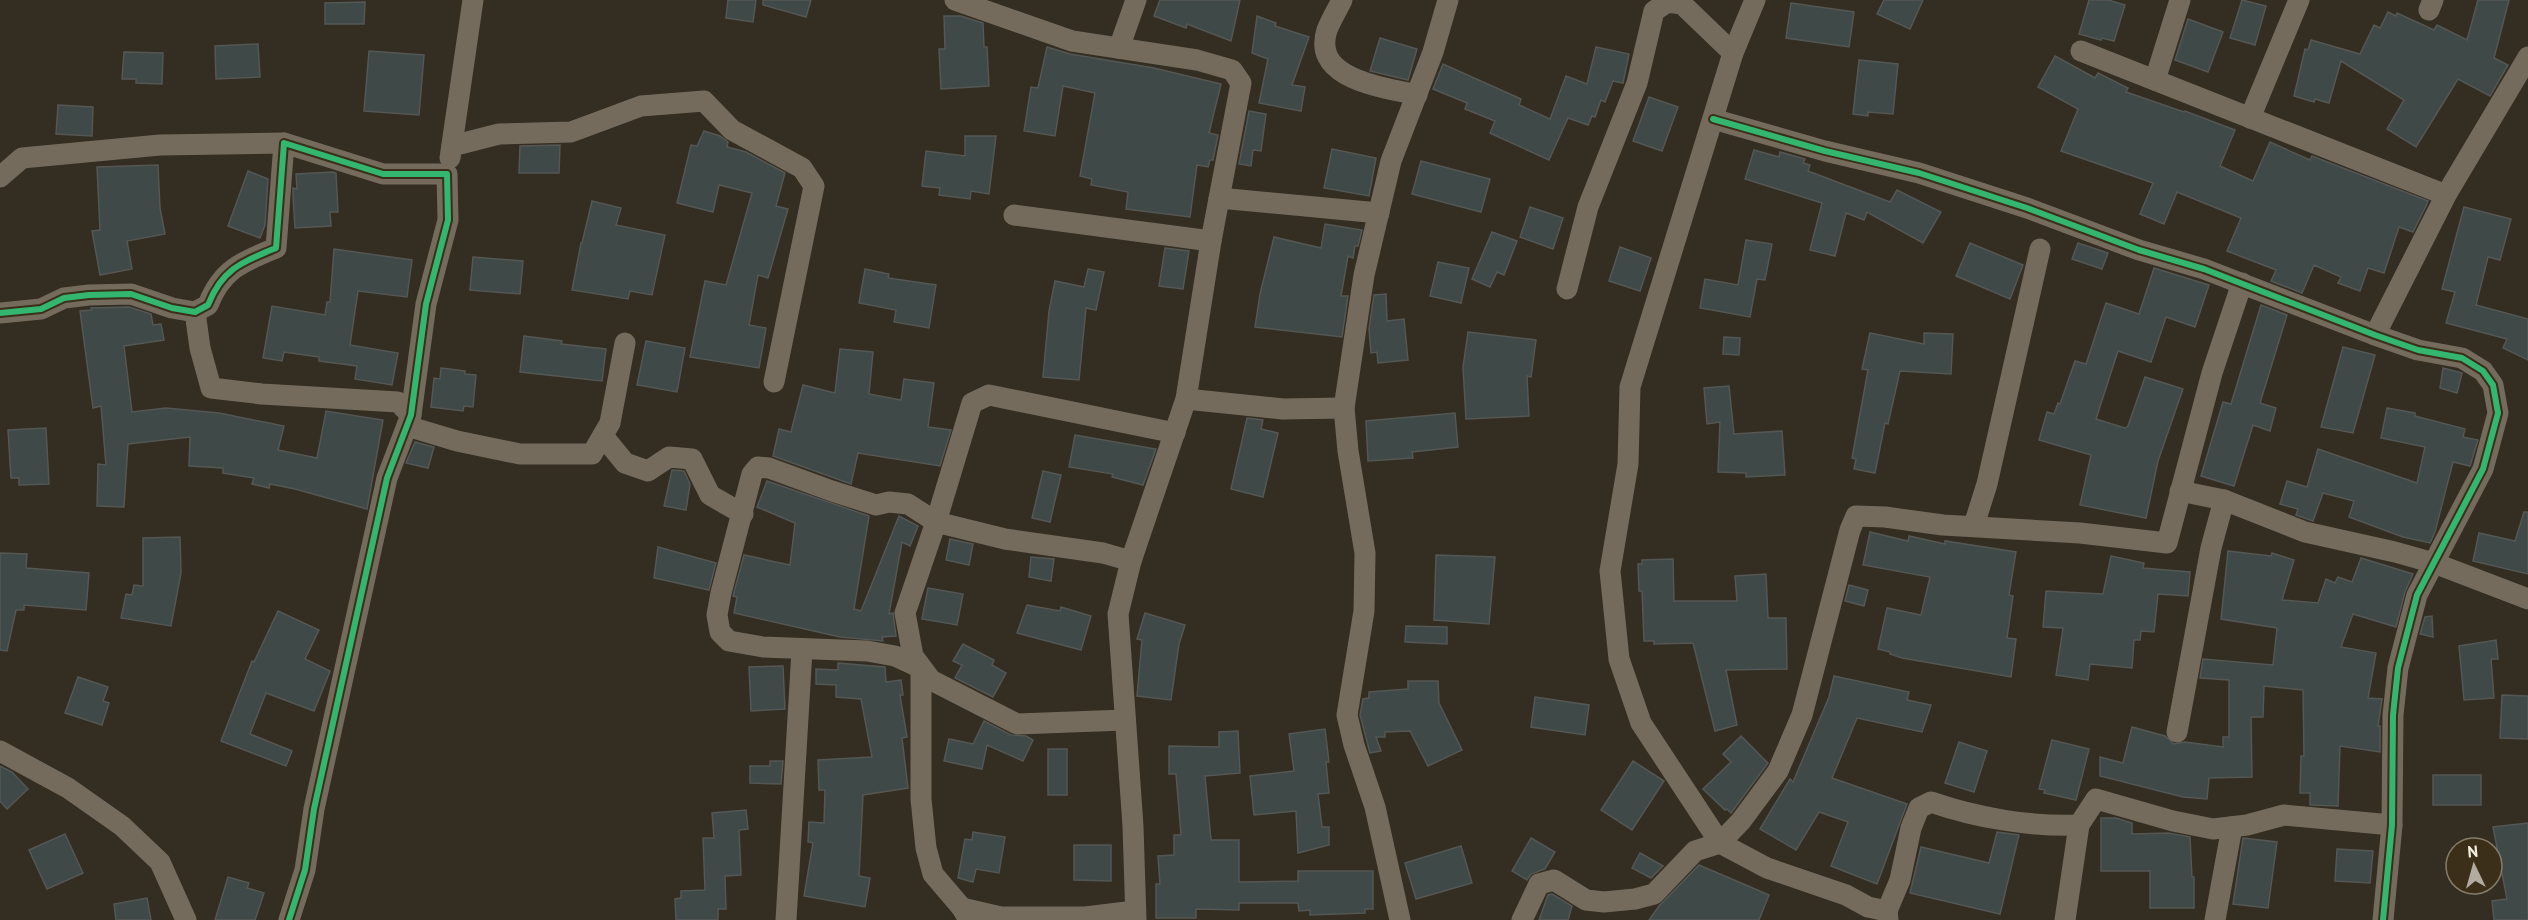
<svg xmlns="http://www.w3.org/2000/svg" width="2528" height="920" font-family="'PT Sans',sans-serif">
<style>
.building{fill:#3f4947;stroke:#545754;stroke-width:1.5}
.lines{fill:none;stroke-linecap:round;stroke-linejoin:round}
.minor{stroke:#746b5c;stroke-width:21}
.cycleway-casing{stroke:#3b2f1a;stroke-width:10}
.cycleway{stroke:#33b770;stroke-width:6}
</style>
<rect width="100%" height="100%" fill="#332d22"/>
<g class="building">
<polygon points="728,0 756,0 753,22 726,18"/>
<polygon points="763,0 811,0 806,17 763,5"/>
<polygon points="1160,0 1240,0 1231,41 1187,24 1186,28 1154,16"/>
<polygon points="1884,0 1923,0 1910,29 1877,14"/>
<polygon points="2089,0 2108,0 2125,5 2114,41 2102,38 2101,40 2079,34"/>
<polygon points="2242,0 2266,6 2255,45 2230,38"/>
<polygon points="2478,0 2509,0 2494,58 2508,65 2490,96 2458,79 2416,147 2387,129 2404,100 2341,61 2329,103 2315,99 2314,102 2294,96 2305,49 2308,50 2311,40 2360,54 2374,25 2380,28 2388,12 2396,16 2397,13 2434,30 2437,25 2467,40"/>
<polygon points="365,2 364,24 325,24 325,3"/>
<polygon points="1791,3 1854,12 1849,47 1786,38"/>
<polygon points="944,16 961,16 983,23 984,47 987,47 989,86 941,89 939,49 945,49"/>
<polygon points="1257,16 1276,23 1275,26 1309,37 1292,85 1305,87 1301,111 1259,103 1268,59 1252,53"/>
<polygon points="2188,19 2223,32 2208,72 2175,60"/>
<polygon points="1380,38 1417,49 1408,80 1370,71"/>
<polygon points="258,44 260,77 216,79 215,46"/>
<polygon points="1047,47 1070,54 1154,68 1221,84 1209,133 1218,135 1213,160 1210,160 1208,167 1197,165 1190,217 1126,209 1128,192 1091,185 1092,179 1080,176 1095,93 1063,86 1055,136 1024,131 1031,87 1038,88"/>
<polygon points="1596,47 1629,54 1623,83 1613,81 1605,102 1601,100 1595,117 1592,116 1588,125 1568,118 1549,160 1490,133 1495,121 1465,109 1467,103 1433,89 1443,64 1521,99 1519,105 1550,119 1566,76 1587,84"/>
<polygon points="369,51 424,55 419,115 364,111"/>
<polygon points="124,52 163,53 162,84 136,83 136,79 122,79"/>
<polygon points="2055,56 2095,78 2098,73 2128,88 2126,92 2184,112 2185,111 2235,130 2220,166 2253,181 2270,142 2310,160 2312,156 2428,201 2426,206 2413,232 2399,227 2384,273 2368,268 2360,291 2338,283 2341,277 2314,265 2302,293 2271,281 2276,270 2227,251 2241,218 2177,192 2164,224 2140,214 2153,183 2061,151 2078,109 2038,87"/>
<polygon points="1859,60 1898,64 1893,114 1868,112 1868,116 1853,114"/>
<polygon points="1649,97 1678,107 1662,151 1633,141"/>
<polygon points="58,105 93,107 92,136 56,134"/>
<polygon points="1249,111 1266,114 1261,151 1253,150 1251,166 1239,164"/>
<polygon points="704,131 720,136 728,142 727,147 746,152 785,173 776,206 788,209 768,278 758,275 749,325 766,328 759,368 690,357 705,281 726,285 752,193 719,185 713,212 677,203 691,145 697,146"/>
<polygon points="965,136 996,136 989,194 971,191 970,199 939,195 940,188 922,186 926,151 965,156"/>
<polygon points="560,145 559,173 519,173 520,146"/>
<polygon points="1332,149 1376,158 1369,196 1324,188"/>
<polygon points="1754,150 1779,157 1780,152 1805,159 1803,163 1810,165 1808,171 1890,202 1897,190 1941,212 1923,243 1867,212 1864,220 1846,213 1835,256 1810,250 1822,203 1745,179"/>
<polygon points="1421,161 1490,179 1481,212 1412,194"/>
<polygon points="158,165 160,208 165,234 127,241 132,269 100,275 92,231 100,230 97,167"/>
<polygon points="248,171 268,179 265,225 260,238 228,226"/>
<polygon points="333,172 336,173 338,212 330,212 331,226 295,228 293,195 293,188 297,189 296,174"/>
<polygon points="592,201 621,208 616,225 665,235 652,295 630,291 628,299 572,290 581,243 582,243"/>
<polygon points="1530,207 1563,218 1553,249 1520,237"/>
<polygon points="2464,207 2511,219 2500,260 2488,257 2476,305 2528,319 2528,360 2503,348 2507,339 2446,323 2455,292 2442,289"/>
<polygon points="1325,224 1362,230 1358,246 1355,246 1353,258 1348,256 1341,296 1348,296 1342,337 1255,327 1260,294 1274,237 1321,248"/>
<polygon points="1492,232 1517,241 1504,275 1497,272 1490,287 1472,279"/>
<polygon points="1746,240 1772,244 1765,280 1757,279 1750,317 1700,308 1705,279 1738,285"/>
<polygon points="1970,243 2023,265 2010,299 1956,276"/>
<polygon points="2078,243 2108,253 2102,269 2072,259"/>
<polygon points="1620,247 1651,258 1640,291 1609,281"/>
<polygon points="1165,248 1189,251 1183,289 1159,286"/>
<polygon points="334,249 412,260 407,297 358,291 350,345 398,353 392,385 355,379 357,366 319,361 319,357 284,352 282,361 263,358 272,306 325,315 327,302 330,302"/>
<polygon points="473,257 523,261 520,294 470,290"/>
<polygon points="1438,262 1469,268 1461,303 1430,296"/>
<polygon points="2154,268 2209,285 2195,327 2166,317 2151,362 2118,351 2096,419 2125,428 2128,426 2145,377 2183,389 2158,461 2146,518 2080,505 2091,455 2039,440 2047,412 2054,414 2058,403 2060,404 2075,361 2086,364 2106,303 2139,314"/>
<polygon points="865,269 889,274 888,278 936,285 929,328 894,322 896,310 859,303"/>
<polygon points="1088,269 1104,272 1096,310 1086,308 1079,380 1043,377 1049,311 1055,281 1084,287"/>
<polygon points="1386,294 1387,321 1404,319 1408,360 1378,363 1377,352 1371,353 1369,329 1374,295"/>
<polygon points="2261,305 2287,315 2260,403 2276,408 2270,431 2253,425 2234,486 2201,476 2223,402 2231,404"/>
<polygon points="129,307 151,314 153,325 161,324 164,340 124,346 132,412 166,408 219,413 284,426 278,450 317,458 326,411 383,420 367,509 295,489 270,484 269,488 252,484 254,478 223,473 223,468 189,466 190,437 128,444 124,507 97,506 98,464 106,465 101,406 93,408 80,311 92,310 91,308"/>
<polygon points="1468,332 1536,340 1531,377 1527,376 1529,416 1466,419 1463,367"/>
<polygon points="1870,333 1924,344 1924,333 1953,334 1951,374 1900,371 1888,424 1885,423 1875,473 1854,469 1856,459 1852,458 1868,370 1862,369"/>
<polygon points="524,336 562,341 561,344 606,349 602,381 520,372"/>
<polygon points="1724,337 1740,338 1739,355 1723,354"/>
<polygon points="646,341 685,348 677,392 637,385"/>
<polygon points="2343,347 2375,355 2353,433 2321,427"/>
<polygon points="840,349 873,352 869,394 901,400 904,379 934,383 928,427 951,430 940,466 858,453 851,484 773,456 779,429 791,432 803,385 835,393"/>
<polygon points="441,368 465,371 465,374 476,375 473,407 464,406 463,411 431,407 434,378 440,379"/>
<polygon points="2443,368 2462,373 2457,393 2440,388"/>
<polygon points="1729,386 1734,434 1782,431 1785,475 1746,477 1746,473 1718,472 1720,422 1707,424 1704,388"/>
<polygon points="2387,408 2415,413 2415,416 2465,429 2463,437 2478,440 2470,466 2453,462 2435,532 2430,543 2403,537 2349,517 2354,501 2323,493 2313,521 2296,515 2298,509 2280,504 2287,481 2307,487 2318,449 2417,483 2425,447 2381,438"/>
<polygon points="1455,413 1458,447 1412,452 1413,458 1368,461 1366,421"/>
<polygon points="1247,418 1263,420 1261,429 1278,433 1263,497 1231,489"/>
<polygon points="46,428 49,484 19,485 19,478 11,478 8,430"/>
<polygon points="1075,435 1156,449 1143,485 1112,477 1113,474 1069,467"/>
<polygon points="415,442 434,447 428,468 406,463"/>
<polygon points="672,470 684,471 690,484 686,510 664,506"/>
<polygon points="1043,471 1061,475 1050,522 1032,518"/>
<polygon points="767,481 869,516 854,609 861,611 899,516 918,526 910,546 902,542 889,614 893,613 896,636 882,637 883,641 840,637 734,613 737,597 733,596 744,555 790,565 795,523 757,507"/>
<polygon points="2524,512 2528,512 2528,574 2473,561 2479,533 2515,541"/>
<polygon points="1870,532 1908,541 1909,536 1945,544 1945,541 2016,552 2009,595 2013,596 2007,638 2016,639 2011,677 1902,658 1890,654 1890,652 1878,649 1887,608 1921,615 1930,577 1863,565"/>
<polygon points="180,537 181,573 171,626 121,618 126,594 132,595 134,585 143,586 143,538"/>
<polygon points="950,539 973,544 969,565 946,560"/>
<polygon points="658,547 716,563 709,590 654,578"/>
<polygon points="2228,551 2271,556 2272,553 2294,560 2282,600 2318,603 2326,579 2335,583 2338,577 2352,582 2361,558 2413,574 2405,592 2396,627 2353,614 2341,647 2376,653 2368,698 2382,699 2378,726 2380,726 2380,752 2340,746 2338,806 2310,805 2310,793 2300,793 2301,756 2304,756 2303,690 2264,686 2263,717 2251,717 2252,777 2209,778 2207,799 2183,797 2100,776 2100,757 2123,763 2132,727 2165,736 2174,744 2185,742 2223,747 2223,737 2229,737 2229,680 2200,678 2203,659 2273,665 2277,628 2221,619"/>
<polygon points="0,553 27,554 26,568 89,573 86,610 24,605 24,610 16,610 7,651 0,650"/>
<polygon points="1436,555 1495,557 1489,624 1434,620"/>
<polygon points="2111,556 2144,563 2143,568 2190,572 2188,596 2158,594 2154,632 2141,631 2140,640 2134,640 2132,668 2090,664 2088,680 2056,675 2063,628 2043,627 2046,591 2103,594"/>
<polygon points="1031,557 1054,559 1051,581 1029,577"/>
<polygon points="1673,559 1674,601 1737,601 1735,576 1766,574 1768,618 1786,618 1787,669 1726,670 1737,725 1715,731 1693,643 1654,644 1654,641 1644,641 1642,591 1639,591 1638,564 1642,564 1642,560"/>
<polygon points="1849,585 1868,590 1864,606 1845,601"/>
<polygon points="928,588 963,594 957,625 922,619"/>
<polygon points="1027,605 1060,611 1061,607 1091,616 1081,650 1017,633"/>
<polygon points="278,611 319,630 305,659 330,671 314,711 266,693 250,734 292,751 286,766 221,741 252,661 254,662"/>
<polygon points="1145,613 1185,625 1179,644 1171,700 1137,696 1142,640 1137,639"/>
<polygon points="2432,616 2433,637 2420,634 2425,617"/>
<polygon points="1406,626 1447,627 1447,644 1405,642"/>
<polygon points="2496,640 2498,659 2491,659 2494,698 2464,700 2459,646"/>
<polygon points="963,644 994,660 992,665 1006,673 993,697 955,678 962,665 953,661"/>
<polygon points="838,663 885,667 886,682 901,680 903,695 900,695 907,737 902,738 908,788 863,795 859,876 870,878 865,907 804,896 813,843 808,842 809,822 824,823 825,790 819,790 818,760 872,757 861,699 836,697 836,685 816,684 816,669 838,670"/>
<polygon points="783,666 785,709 751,711 749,667"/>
<polygon points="1834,676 1909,692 1907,700 1931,705 1922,732 1857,718 1832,778 1907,804 1877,884 1831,866 1848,822 1819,812 1796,850 1760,829 1790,779 1793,782 1829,697"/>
<polygon points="78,677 108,687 103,701 109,703 102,725 65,713"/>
<polygon points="1408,681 1438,681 1439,703 1462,750 1428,766 1410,731 1385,732 1385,737 1376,737 1381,751 1370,753 1360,715 1363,699 1369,698 1369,692 1408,689"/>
<polygon points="2502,695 2528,696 2528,739 2500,738"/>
<polygon points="1535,697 1589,705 1585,735 1531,727"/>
<polygon points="984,721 1011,735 1026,736 1033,740 1023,761 987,745 982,769 944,761 949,739 973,744"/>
<polygon points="1325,729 1329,762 1326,762 1329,793 1318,794 1322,827 1329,827 1329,845 1298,853 1296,811 1254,815 1250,776 1294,771 1289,734"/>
<polygon points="1238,731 1240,773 1205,776 1211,840 1239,840 1239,882 1298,881 1298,871 1373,871 1373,909 1365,909 1365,913 1310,915 1310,910 1299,911 1298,903 1239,903 1239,910 1196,909 1196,918 1156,918 1156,884 1160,884 1158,856 1174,855 1174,835 1181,835 1176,774 1169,774 1169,746 1219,747 1219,732"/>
<polygon points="1741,736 1768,763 1731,813 1727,809 1725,810 1703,789 1731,762 1723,754"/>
<polygon points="2052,740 2089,749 2076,800 2044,793 2045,790 2039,789"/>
<polygon points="1959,742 1987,751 1974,792 1945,783"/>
<rect x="1048" y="749" width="19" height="46"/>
<polygon points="770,761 783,761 781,784 750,783 750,766 770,766"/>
<polygon points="1633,761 1664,781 1632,830 1601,810"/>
<polygon points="0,766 12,772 28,789 7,809 0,801"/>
<rect x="2433" y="775" width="48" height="30"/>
<polygon points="746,810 748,829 739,830 741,875 725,876 726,909 718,909 718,920 676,920 675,899 681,898 681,891 705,890 703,838 714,838 712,813"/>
<polygon points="2101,818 2116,818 2132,823 2132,834 2168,833 2190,837 2192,877 2194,877 2194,908 2150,908 2150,871 2101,871"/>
<polygon points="2528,823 2528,920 2494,920 2492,901 2507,899 2493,827"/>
<polygon points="973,832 1005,837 999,873 976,869 973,882 958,878 965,839 972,840"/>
<polygon points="1997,832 2019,835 2000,914 1910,893 1921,847 1989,863"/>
<polygon points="65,834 83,873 47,889 29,850"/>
<polygon points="1531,838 1555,852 1545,869 1531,874 1527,880 1512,871"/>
<polygon points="2243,838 2277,842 2268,908 2233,904"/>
<polygon points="1074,845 1111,845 1111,881 1074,880"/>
<polygon points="1461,846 1472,883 1416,899 1405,863"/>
<polygon points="2337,849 2373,851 2370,883 2335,881"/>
<polygon points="1640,853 1663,866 1651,878 1632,868"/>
<polygon points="1699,865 1769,895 1759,920 1649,920 1659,906"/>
<polygon points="228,877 249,883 247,888 264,893 255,920 215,920"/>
<polygon points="1552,894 1572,906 1568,920 1539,920 1548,895"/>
<polygon points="147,898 151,920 116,920 114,904"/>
</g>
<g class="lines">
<g class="minor">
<polyline points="955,0 1072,41 1197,60 1232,70 1241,83 1211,241 1186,399 1131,561 1118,614 1133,826 1136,920"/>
<path d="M1342 0C1337 10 1331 20 1327 30 1311 80 1384 87 1417 95"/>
<polyline points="1755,0 1733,53 1630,387 1628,464 1610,571 1619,659 1641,723 1720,843 1767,868 1846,895 1868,907 1887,911 1888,920"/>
<polyline points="2429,10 2433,0"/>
<polyline points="1119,48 1136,0"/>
<polyline points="2081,51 2446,195"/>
<polyline points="2155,80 2180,0"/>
<polyline points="2250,118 2299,0"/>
<polyline points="1713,119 1825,151 1919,173 2027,208 2139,250 2204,269 2375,335 2418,350 2462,358 2483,371 2493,385 2498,413 2483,469 2417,595 2398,668 2393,715 2392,825 2383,920"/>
<polyline points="452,146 499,134 571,132 641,106 704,101 732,130 802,168 814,186 774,382"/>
<polyline points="450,158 473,0"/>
<polyline points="0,177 22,158 160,145 284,143"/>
<polyline points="1219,198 1379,213"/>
<polyline points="1014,215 1211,241"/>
<polyline points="1567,289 1588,207 1637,83 1654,11 1668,2 1682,4 1733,53"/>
<polyline points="195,312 200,348 211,388 262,394 398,402 411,415"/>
<path d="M0 313 41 309 64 298 89 295 131 294 172 308 195 312 208 305C222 269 242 262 276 248L284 143 383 174H447L448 220 426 304 411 415 387 478 314 809 305 870 289 920"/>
<polyline points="2375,335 2446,195 2528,57"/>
<polyline points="1186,399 1283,409 1344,408"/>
<polyline points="407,426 457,441 520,454 592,454 610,423 625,343"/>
<polyline points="603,436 625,463 648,471 669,457 692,459 710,495 743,514"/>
<polyline points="2180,491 2224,500 2305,532 2395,552 2434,563 2528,599"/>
<polyline points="1974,525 1987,484 2040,249"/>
<polyline points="1131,561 1103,553 1005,539 936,522 972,403 989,395 1175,433"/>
<polyline points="2177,732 2211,548 2224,500"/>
<polyline points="0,751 68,788 122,826 160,862 186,920"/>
<polyline points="962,908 1001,917 1085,917 1135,911"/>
<path d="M1887 911 1900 880 1911 828 1919 808 1931 802C1977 818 2031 827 2079 825L2096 799 2173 821 2213 829 2247 825 2284 815 2392 825"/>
<polyline points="786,920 802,650"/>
<polyline points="969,920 962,908 933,874 926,848 921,799 921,668 895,656 867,651 763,647 729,641 720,632 717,615 721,593 752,474 758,467 769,468 832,491 876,505 889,502 908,504 936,522 905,613 913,656 931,680 1017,724 1125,720"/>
<polyline points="1400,920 1375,807 1354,745 1347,715 1364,611 1365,553 1348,451 1344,408 1364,275 1391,161 1433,52 1448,0"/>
<polyline points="1522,920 1539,884 1554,880 1586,900 1604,902 1635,899 1654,894 1695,851 1720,843 1741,821 1778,771 1802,715 1850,530 1856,516 1885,517 1943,525 2080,533 2167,543 2212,373 2242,283"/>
<polyline points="2065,920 2079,825"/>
<polyline points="2215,920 2232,827"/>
</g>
<g class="cycleway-casing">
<g id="cycleway">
<polyline points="1713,119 1825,151 1919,173 2027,208 2139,250 2204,269 2375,335 2418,350 2462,358 2483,371 2493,385 2498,413 2483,469 2417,595 2398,668 2393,715 2392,825 2383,920"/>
<path d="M0 313 41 309 64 298 89 295 131 294 172 308 195 312 208 305C222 269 242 262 276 248L284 143 383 174H447L448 220 426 304 411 415 387 478 314 809 305 870 289 920"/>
</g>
</g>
<use href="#cycleway" class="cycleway"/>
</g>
<g transform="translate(2474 866) rotate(355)"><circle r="28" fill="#3b2f1a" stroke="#867c6a" stroke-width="1.5"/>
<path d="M0-4.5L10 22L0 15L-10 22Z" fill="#b2ab9f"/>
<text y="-9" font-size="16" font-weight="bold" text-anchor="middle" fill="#f6efe2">N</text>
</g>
</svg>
